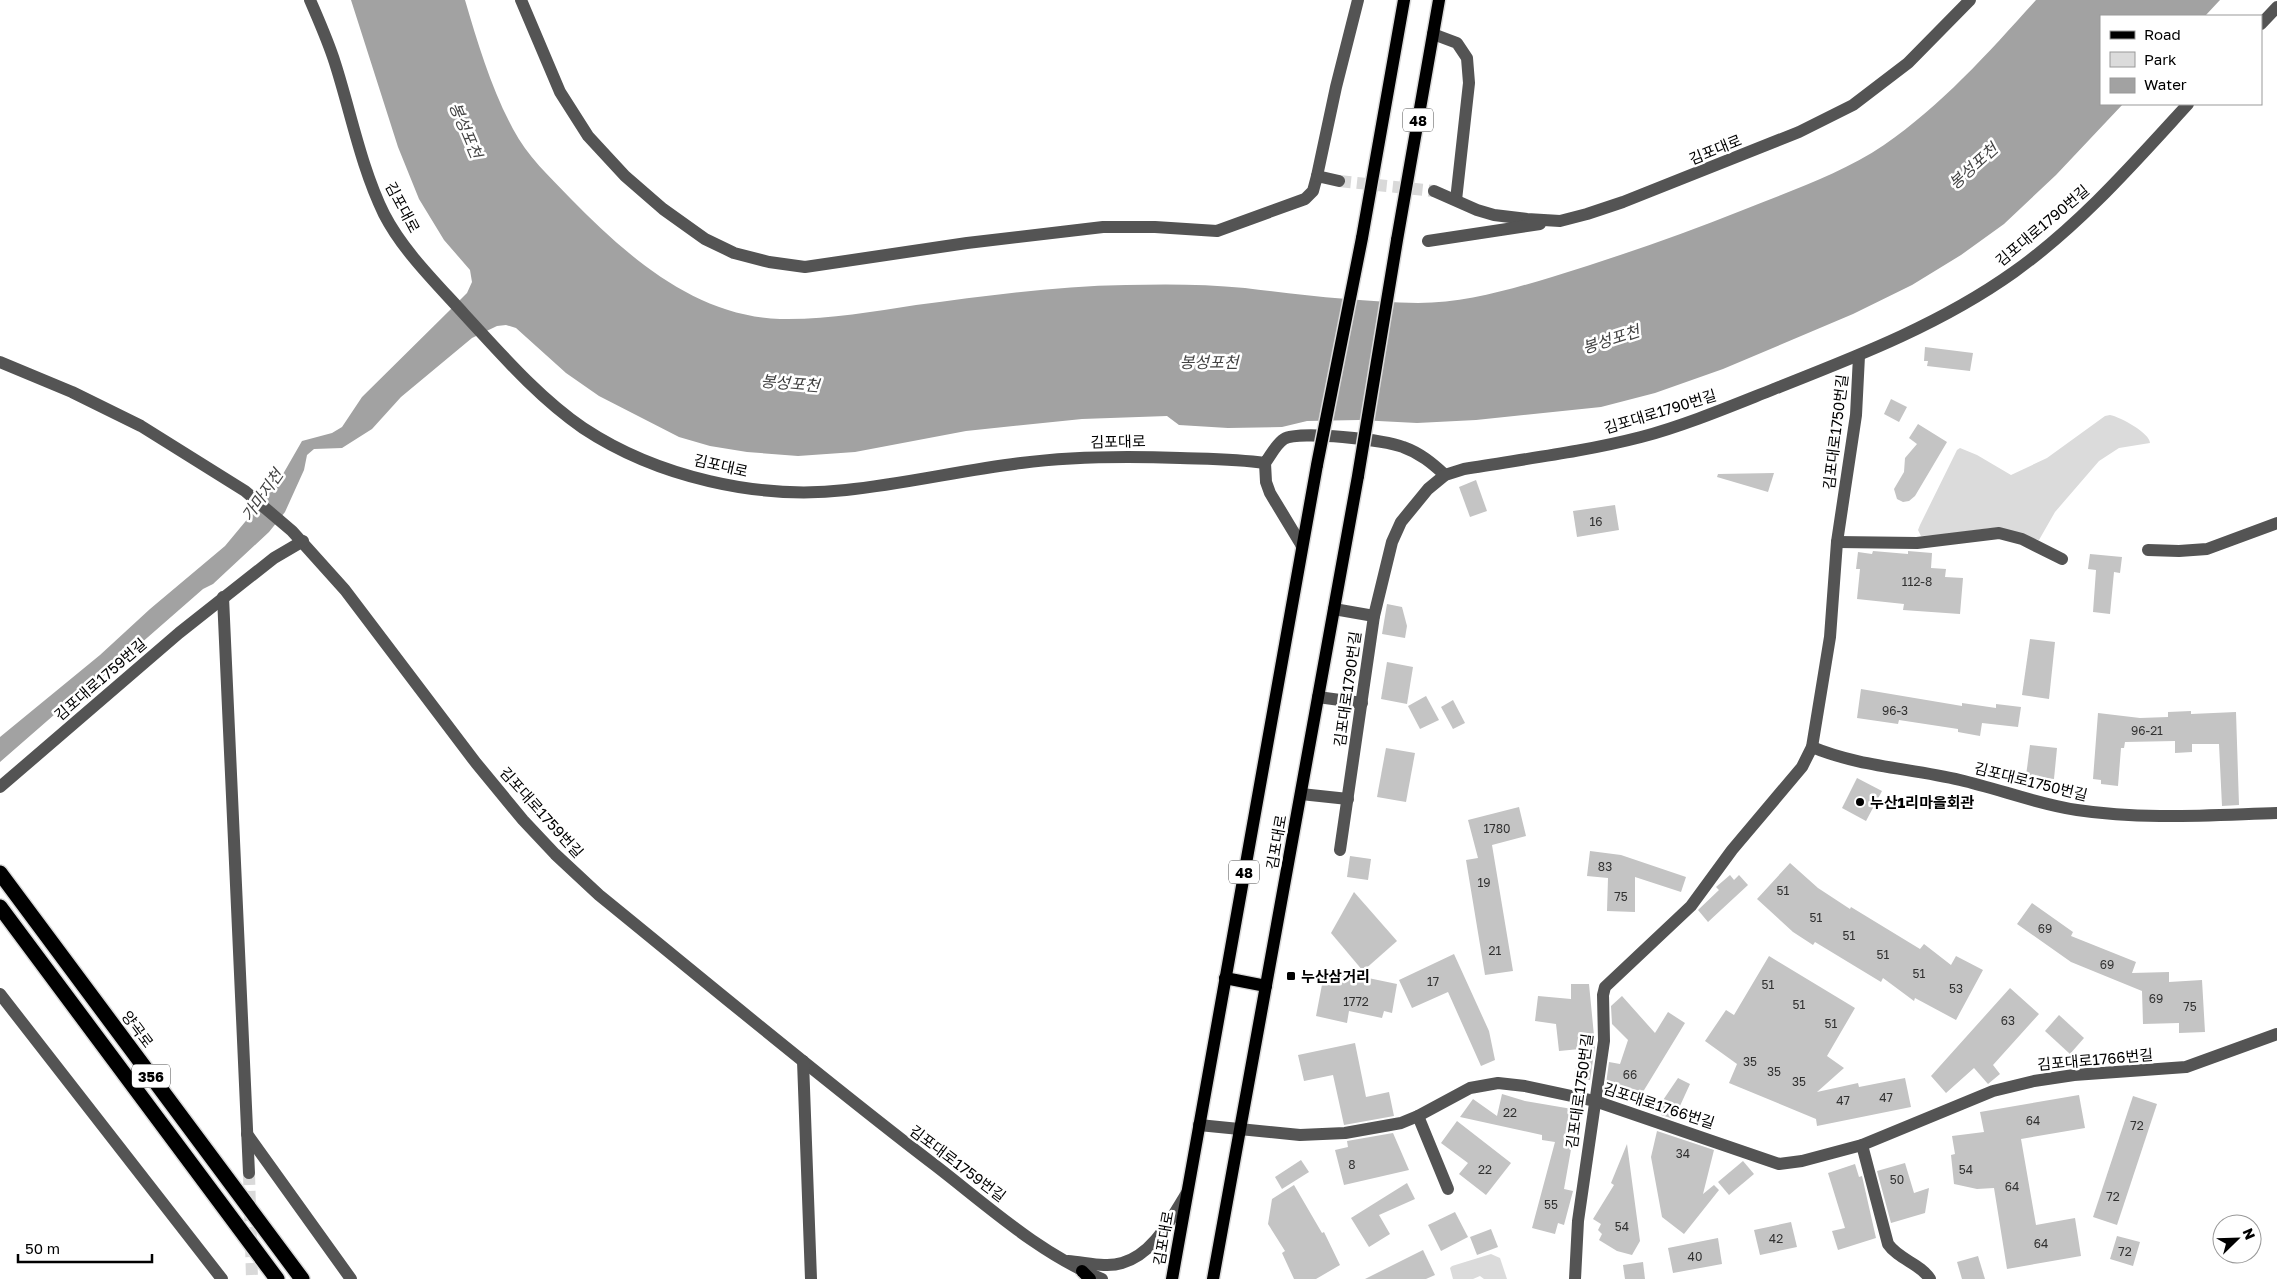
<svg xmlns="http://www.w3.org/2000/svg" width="2277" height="1279" font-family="'Golos Text','Noto Sans KR',sans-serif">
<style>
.green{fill:#dbdbdb}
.water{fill:#a2a2a2}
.building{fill:#c4c4c4}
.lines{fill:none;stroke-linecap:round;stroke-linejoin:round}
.minor-tunnel{stroke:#d9d9d9;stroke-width:12;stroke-dasharray:12 6;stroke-linecap:butt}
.major-casing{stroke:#dbdbdb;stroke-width:15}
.highway-casing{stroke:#dbdbdb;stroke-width:18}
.minor{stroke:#545454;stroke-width:12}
.major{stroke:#000;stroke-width:12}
.highway{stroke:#000;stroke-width:15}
.major-bridge-casing{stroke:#dbdbdb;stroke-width:15;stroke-linecap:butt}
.major-bridge{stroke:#000;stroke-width:12}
.poi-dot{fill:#000;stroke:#fff;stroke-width:2}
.labels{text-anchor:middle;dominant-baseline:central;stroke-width:5;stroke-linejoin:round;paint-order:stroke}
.number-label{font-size:12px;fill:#313131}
.shield{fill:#fff;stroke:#4c4c4c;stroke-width:1}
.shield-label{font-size:14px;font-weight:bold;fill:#000}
.street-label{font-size:15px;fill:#000;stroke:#fff}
.poi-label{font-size:15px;font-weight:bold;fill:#000;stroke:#fff;text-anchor:start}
.water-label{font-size:16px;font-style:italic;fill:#434343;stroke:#fff}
</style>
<rect width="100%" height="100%" fill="#fff"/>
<g class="green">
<path d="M2110 415C2120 417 2150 433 2150 443L2119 448 2099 461 2055 512 2039 540 1991 528 1940 535 1921 536 1918 530 1920 525 1957 450 1960 448 1977 455 2011 475 2047 458 2105 416Z"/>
<polygon points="1491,1254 1500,1258 1507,1279 1484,1279 1480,1276 1473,1279 1453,1279 1450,1268 1452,1266"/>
</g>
<path class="water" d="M351 0H465C478 44 491 88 513 129 527 156 550 177 571 199 628 257 695 316 780 319 826 320 871 312 916 305 986 296 1055 286 1126 285 1165 284 1206 284 1245 288 1302 295 1361 302 1418 303 1465 303 1508 290 1552 277 1617 257 1680 235 1743 210 1790 191 1841 174 1884 145 1942 105 1989 52 2036 0H2220L2205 16H2101V104H2123L2056 175 2004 224 1961 255 1912 285 1853 314 1723 369 1655 393 1601 407 1476 420 1417 423 1359 420 1307 421 1282 427 1228 428 1179 425 1167 416 1082 419 966 431 855 452 798 456 747 452 710 446 679 437 599 396 566 373 516 328 506 325 497 326 472 338 401 397 372 429 342 448 314 449 307 455 304 470 285 512 269 532 213 584 203 589 100 679 78 694 0 762V737L100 655 150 609 225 546 279 481 302 441 332 433 342 427 362 397 449 311 467 293 472 282 470 270 444 240 419 199 398 147Z"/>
<g class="building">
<polygon points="1925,347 1973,353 1970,371 1927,366 1928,361 1924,361"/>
<polygon points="1891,399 1907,407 1899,422 1884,414"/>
<polygon points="1918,424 1947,442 1915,496 1909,501 1903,502 1897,499 1894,489 1904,472 1905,458 1917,444 1909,438"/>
<polygon points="1774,473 1768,492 1717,477 1718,474"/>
<polygon points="1476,480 1487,511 1470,517 1459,487"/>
<polygon points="1615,505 1619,530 1577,537 1573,511"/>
<polygon points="1873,551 1908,554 1908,551 1932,553 1931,568 1946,569 1945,577 1963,578 1960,614 1903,610 1904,604 1857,599 1860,569 1856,569 1858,552 1872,554"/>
<polygon points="2090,554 2122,557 2120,573 2114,572 2110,614 2093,612 2096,570 2088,569"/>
<polygon points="1387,604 1402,607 1407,626 1405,638 1382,634"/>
<polygon points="2030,639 2055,642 2049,699 2022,695"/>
<polygon points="1387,662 1413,667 1407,704 1381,699"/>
<polygon points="1861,689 1962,706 1962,703 1996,708 1996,704 2021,707 2018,727 1982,723 1980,736 1958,732 1958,729 1899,720 1898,724 1857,718"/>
<polygon points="1426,696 1439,720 1420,729 1408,706"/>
<polygon points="1453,700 1465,723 1453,729 1441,707"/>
<polygon points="2191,711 2191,714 2236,712 2239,805 2222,806 2219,744 2192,744 2192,752 2175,753 2175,741 2125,742 2124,748 2121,748 2118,786 2101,784 2101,780 2093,779 2098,713 2140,718 2168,717 2168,712"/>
<polygon points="2030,745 2057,748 2054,779 2026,776"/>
<polygon points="1386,748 1415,753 1406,802 1377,797"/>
<polygon points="1857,778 1882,791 1866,821 1842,808"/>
<polygon points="1519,807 1526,836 1492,845 1513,971 1485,975 1466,860 1478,858 1468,820"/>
<polygon points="1590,851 1621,855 1686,877 1681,892 1635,877 1635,912 1607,911 1608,878 1587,876"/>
<polygon points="1350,856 1371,859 1368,880 1347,877"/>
<polygon points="1790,863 1818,888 1850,909 1851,907 1920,949 1924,944 1951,965 1956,956 1983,970 1956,1020 1915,998 1914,1001 1883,978 1881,982 1815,942 1813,945 1793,932 1757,899"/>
<polygon points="1730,875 1734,880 1739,875 1748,885 1708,922 1698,910 1719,890 1716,887"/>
<polygon points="1354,892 1397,941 1363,971 1331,933"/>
<polygon points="2032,903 2073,932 2071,936 2136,962 2132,973 2169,972 2169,982 2202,980 2205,1032 2179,1033 2179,1023 2143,1024 2142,991 2071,962 2017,924"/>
<polygon points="1454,954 1489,1031 1495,1060 1481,1066 1448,992 1412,1008 1399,980"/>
<polygon points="1769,956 1855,1008 1827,1056 1844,1068 1817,1092 1858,1083 1859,1087 1905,1078 1911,1107 1817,1126 1816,1119 1729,1083 1737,1064 1705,1041 1726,1010 1734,1015"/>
<polygon points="1325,969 1397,984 1392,1013 1384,1011 1382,1018 1349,1011 1347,1023 1316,1016"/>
<polygon points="1571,984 1589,984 1595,1046 1590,1080 1574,1077 1580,1049 1559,1051 1556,1024 1535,1021 1538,996 1571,999"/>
<polygon points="2010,988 2039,1014 1993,1065 2000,1074 1988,1084 1974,1068 1946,1093 1931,1076"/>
<polygon points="1622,996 1655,1033 1668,1012 1685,1023 1638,1100 1635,1098 1635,1101 1610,1092 1613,1085 1606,1084 1609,1062 1620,1064 1628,1040 1612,1024 1611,1006"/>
<polygon points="2059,1015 2084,1038 2070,1054 2045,1031"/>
<polygon points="1355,1043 1366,1097 1389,1092 1394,1116 1344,1125 1333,1075 1304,1081 1298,1055"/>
<polygon points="1678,1078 1690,1084 1674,1119 1661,1115 1662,1111 1657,1109"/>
<polygon points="1502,1094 1525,1101 1578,1110 1564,1189 1573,1191 1564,1225 1558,1223 1555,1234 1532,1228 1555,1142 1542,1140 1542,1135 1460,1117 1473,1099 1497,1116"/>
<polygon points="2079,1095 2085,1128 2021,1139 2036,1225 2075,1218 2081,1256 2007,1269 1994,1188 1977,1189 1954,1184 1951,1155 1955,1154 1952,1136 1984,1132 1980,1112"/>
<polygon points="2133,1096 2157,1104 2117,1225 2093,1217"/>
<polygon points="1457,1121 1511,1163 1486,1195 1459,1174 1468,1163 1441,1143"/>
<polygon points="1657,1131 1714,1150 1703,1194 1714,1185 1719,1190 1684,1234 1662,1217 1651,1157"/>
<polygon points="1393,1133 1409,1170 1344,1185 1335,1150 1348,1147 1347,1141"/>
<polygon points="1627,1144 1640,1241 1632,1255 1617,1251 1599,1240 1602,1234 1598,1230 1601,1224 1593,1219 1614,1185 1611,1183"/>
<polygon points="1301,1160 1309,1172 1282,1189 1275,1177"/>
<polygon points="1743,1161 1754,1174 1729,1195 1718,1182"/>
<polygon points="1905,1163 1914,1193 1929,1188 1925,1213 1891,1223 1877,1171"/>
<polygon points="1855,1164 1859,1177 1862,1176 1876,1238 1838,1250 1832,1231 1845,1228 1828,1173"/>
<polygon points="1407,1183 1415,1199 1379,1215 1390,1234 1369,1247 1351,1218"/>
<polygon points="1294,1185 1322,1233 1324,1232 1340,1265 1316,1279 1294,1279 1282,1253 1285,1251 1268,1224 1272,1199"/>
<polygon points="1455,1212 1468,1237 1441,1251 1428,1225"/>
<polygon points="1791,1222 1797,1247 1760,1255 1754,1230"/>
<polygon points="1491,1229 1498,1247 1477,1255 1470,1237"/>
<polygon points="2117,1236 2140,1242 2133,1266 2110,1259"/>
<polygon points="1718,1238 1722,1264 1673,1273 1668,1248"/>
<polygon points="1423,1250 1435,1275 1426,1279 1365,1279"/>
<polygon points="1978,1256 1985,1279 1962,1279 1957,1262"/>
<polygon points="1643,1262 1645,1279 1625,1279 1623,1265"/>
</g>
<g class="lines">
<g class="minor-tunnel">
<polyline points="1339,181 1434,191"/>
<polyline points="249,1173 252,1279"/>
</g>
<g class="major-casing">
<g id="major">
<polyline points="1362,238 1404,0"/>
<polyline points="1397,240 1439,0"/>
<polyline points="1225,978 1266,986"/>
<polyline points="1082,1271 1090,1279"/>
<polyline points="1172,1279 1317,465"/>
<polyline points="1213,1279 1358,476"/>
</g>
</g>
<g class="highway-casing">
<g id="highway">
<polyline points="0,873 302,1279"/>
<polyline points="0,907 277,1279"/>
</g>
</g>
<g class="minor">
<path d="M310 0C319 21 328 41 335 63 351 113 361 167 384 214 403 251 436 283 464 314 501 354 538 397 583 428 657 477 758 500 846 490 905 484 963 470 1021 463 1075 456 1127 456 1180 458 1209 459 1237 459 1265 463 1271 455 1276 444 1284 439 1299 430 1386 440 1403 447 1420 453 1432 463 1445 475"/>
<polyline points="521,0 560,92 588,136 625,176 663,209 705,239 734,253 769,262 805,267 967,243 1103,227 1155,227 1217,231 1305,199 1313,191 1317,176 1339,181"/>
<polyline points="2261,24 2277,7"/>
<polyline points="1433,34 1457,43 1467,58 1469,83 1456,200"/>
<polyline points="1317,176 1336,87 1358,0"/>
<polyline points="1434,191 1477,210 1494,215 1527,219 1560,221 1587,214 1623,202 1799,132 1853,105 1908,63 1970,0"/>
<polyline points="1428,241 1540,224"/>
<path d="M0 362 72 392 141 426 245 491 292 531 345 590 476 763 523 820 555 854 599 895C711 986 822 1079 936 1166 989 1207 1040 1254 1102 1279"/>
<polyline points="1265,463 1266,482 1270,493 1302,546"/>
<polyline points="1837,542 1917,543 1999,533 2022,539 2062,559"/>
<polyline points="2148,550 2179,551 2207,549 2277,523"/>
<polyline points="223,597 249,1173"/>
<polyline points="1334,609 1374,616"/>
<polyline points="1318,697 1362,703"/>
<path d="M1812 747C1860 767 1910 768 1960 780 1999 789 2037 804 2077 810 2143 820 2210 815 2277 813"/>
<polyline points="0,787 179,633 274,558 303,541"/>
<polyline points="1301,794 1348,799"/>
<path d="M1340 850 1374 616 1392 542 1401 522 1428 489 1445 475 1464 469C1523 459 1583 452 1641 437 1686 425 1731 406 1774 389 1858 356 1941 324 2014 272 2080 225 2134 163 2188 104"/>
<polyline points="0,994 222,1279"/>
<polyline points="803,1061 811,1279"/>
<polyline points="1418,1116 1448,1189"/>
<polyline points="1199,1125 1300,1135 1345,1133 1401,1123 1418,1116 1470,1088 1498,1083 1525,1086 1595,1101 1779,1164 1802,1161 1862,1145 1993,1091 2034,1081 2074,1075 2186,1067 2277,1034"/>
<polyline points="247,1134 351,1279"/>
<path d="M1862 1145 1888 1244C1899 1260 1920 1263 1930 1279"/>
<path d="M1068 1261C1085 1262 1106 1268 1122 1263 1154 1254 1171 1218 1187 1193"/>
<polyline points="1575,1279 1578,1221 1604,1041 1603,995 1605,987 1691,906 1732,850 1802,767 1812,747 1830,637 1837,542 1856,415 1859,356"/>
</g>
<use href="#major" class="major"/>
<use href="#highway" class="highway"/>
<g class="major-bridge-casing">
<g id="major-bridge">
<polyline points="1317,465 1362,238"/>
<polyline points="1358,476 1397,240"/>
</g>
</g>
<use href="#major-bridge" class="major-bridge"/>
</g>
<g class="poi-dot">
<circle cx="1860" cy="802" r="5"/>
<rect x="1286" y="971" width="10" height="10" rx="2.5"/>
</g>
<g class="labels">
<g class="number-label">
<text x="1596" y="521">16</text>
<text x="1917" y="581">112-8</text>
<text x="1895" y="710">96-3</text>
<text x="2147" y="730">96-21</text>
<text x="1497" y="828">1780</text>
<text x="1605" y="866">83</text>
<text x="1484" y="882">19</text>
<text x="1783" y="890">51</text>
<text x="1621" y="896">75</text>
<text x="1816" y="917">51</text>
<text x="2045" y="928">69</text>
<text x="1849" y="935">51</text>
<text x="1495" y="950">21</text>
<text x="1883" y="954">51</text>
<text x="2107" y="964">69</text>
<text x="1919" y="973">51</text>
<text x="1433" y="981">17</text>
<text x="1768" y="984">51</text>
<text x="1956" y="988">53</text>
<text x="2156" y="998">69</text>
<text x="1356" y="1001">1772</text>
<text x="1799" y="1004">51</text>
<text x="2190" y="1006">75</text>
<text x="2008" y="1020">63</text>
<text x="1831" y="1023">51</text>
<text x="1750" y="1061">35</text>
<text x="1774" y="1071">35</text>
<text x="1630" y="1074">66</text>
<text x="1799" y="1081">35</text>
<text x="1886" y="1097">47</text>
<text x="1843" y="1100">47</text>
<text x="1510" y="1112">22</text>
<text x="2033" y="1120">64</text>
<text x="2137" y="1125">72</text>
<text x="1683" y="1153">34</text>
<text x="1352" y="1164">8</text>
<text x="1485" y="1169">22</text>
<text x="1966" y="1169">54</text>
<text x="1897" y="1179">50</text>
<text x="2012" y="1186">64</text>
<text x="2113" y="1196">72</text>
<text x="1551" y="1204">55</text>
<text x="1622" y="1226">54</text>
<text x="1776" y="1238">42</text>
<text x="2041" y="1243">64</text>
<text x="2125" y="1251">72</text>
<text x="1695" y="1256">40</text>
</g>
<g class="shield">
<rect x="1403" y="108.5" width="30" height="23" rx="4"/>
<rect x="1229" y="860.5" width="30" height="23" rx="4"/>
<rect x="132" y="1064.5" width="38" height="23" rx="4"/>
</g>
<g class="shield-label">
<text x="1418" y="120">48</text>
<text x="1244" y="872">48</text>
<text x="151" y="1076">356</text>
</g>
<g class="street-label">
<text transform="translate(1715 149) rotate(-22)">김포대로</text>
<text transform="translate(403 207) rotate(62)">김포대로</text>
<text transform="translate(2042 225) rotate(-40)">김포대로1790번길</text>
<text transform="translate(1660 411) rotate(-17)">김포대로1790번길</text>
<text transform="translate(1835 432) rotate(-83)">김포대로1750번길</text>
<text transform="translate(1118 441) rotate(-1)">김포대로</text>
<text transform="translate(721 465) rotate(13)">김포대로</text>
<text transform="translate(100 679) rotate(-41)">김포대로1759번길</text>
<text transform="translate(1347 689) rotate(-82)">김포대로1790번길</text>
<text transform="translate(2031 781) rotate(14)">김포대로1750번길</text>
<text transform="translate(542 812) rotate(48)">김포대로1759번길</text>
<text transform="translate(1276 842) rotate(-80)">김포대로</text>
<text transform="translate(138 1029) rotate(53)">양곡로</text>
<text transform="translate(2095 1059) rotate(-5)">김포대로1766번길</text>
<text transform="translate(1579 1091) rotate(-82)">김포대로1750번길</text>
<text transform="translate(1659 1105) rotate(18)">김포대로1766번길</text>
<text transform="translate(958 1163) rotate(37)">김포대로1759번길</text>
<text transform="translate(1163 1238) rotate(-80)">김포대로</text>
</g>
<g class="poi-label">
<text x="1870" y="802">누산1리마을회관</text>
<text x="1301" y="976">누산삼거리</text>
</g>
<g class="water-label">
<text transform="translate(466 130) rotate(67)">봉성포천</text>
<text transform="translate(1973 166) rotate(-42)">봉성포천</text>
<text transform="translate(1611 339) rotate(-18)">봉성포천</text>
<text x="1209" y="362">봉성포천</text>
<text transform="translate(790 383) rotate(5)">봉성포천</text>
<text transform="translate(262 495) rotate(-55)">가마지천</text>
</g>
</g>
<rect x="2100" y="15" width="162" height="90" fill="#ffffff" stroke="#999999"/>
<rect x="2110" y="31" width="25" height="8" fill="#000000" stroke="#999999"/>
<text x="2144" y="40" font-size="15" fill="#000000">Road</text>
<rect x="2110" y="52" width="25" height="15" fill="#dbdbdb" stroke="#999999"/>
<text x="2144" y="65" font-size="15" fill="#000000">Park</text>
<rect x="2110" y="78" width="25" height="15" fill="#a2a2a2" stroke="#999999"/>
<text x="2144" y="90" font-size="15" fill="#000000">Water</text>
<g transform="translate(2237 1239) rotate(67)"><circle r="24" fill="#ffffff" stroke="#999999"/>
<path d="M0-4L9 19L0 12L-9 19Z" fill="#000000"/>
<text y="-8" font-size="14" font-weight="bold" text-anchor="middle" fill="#000000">N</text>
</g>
<path d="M18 1254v8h134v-8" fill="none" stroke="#000000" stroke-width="2.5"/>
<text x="25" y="1254" font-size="15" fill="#000000" stroke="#ffffff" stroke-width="4" paint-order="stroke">50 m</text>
</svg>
